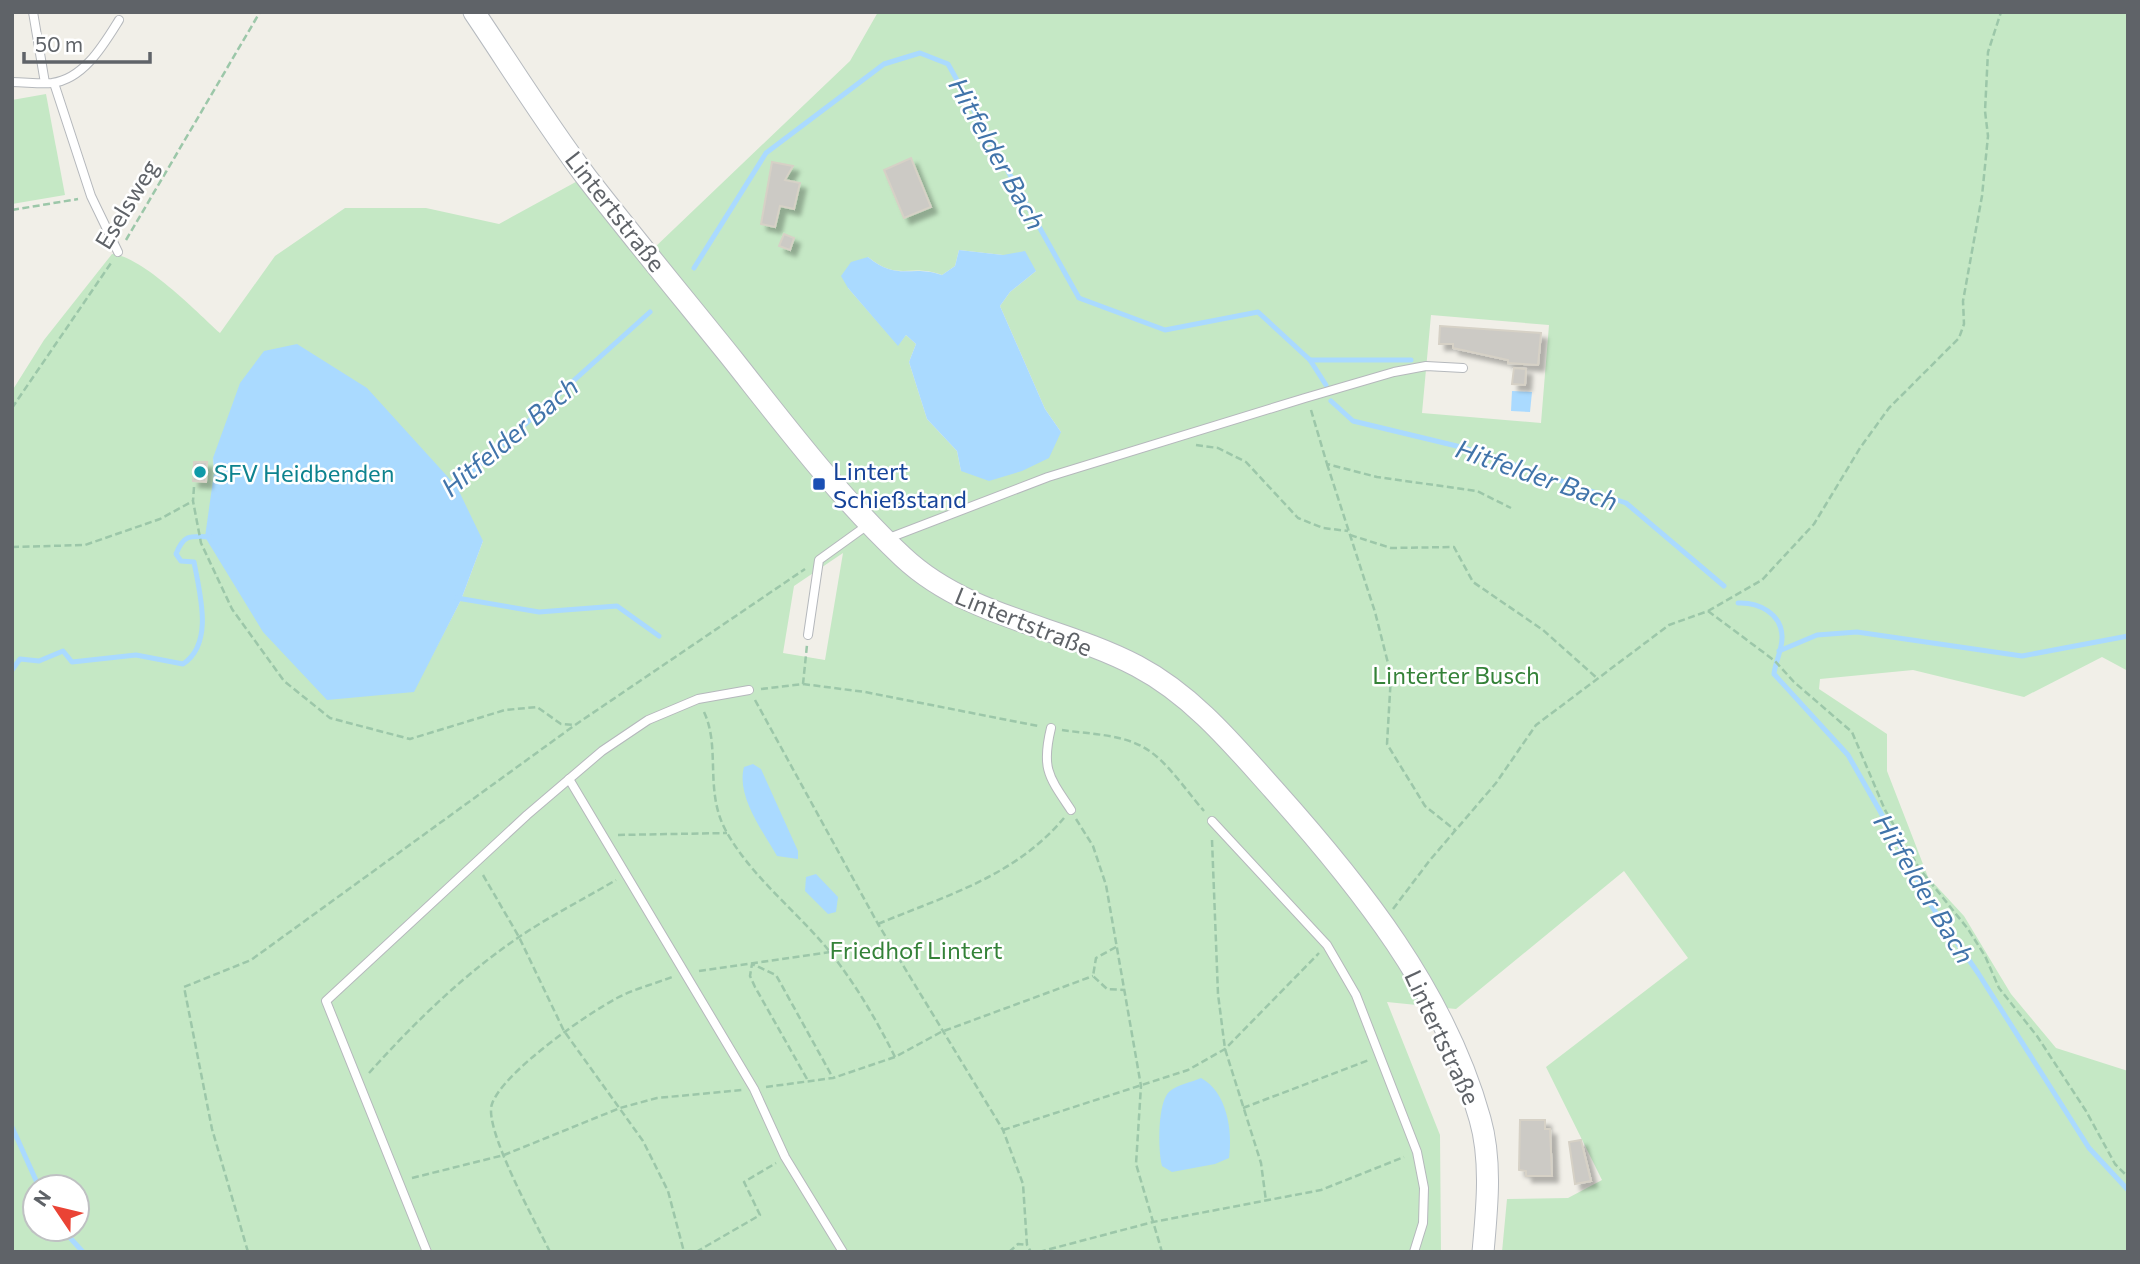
<svg xmlns="http://www.w3.org/2000/svg" width="2140" height="1264" font-family="Commissioner,sans-serif">
<style>
.green{fill:#c5e8c5;fill-rule:evenodd}
.water{fill:#aadaff}
.lines{fill:none;stroke-linecap:round;stroke-linejoin:round}
.stream{stroke:#aadaff;stroke-width:5}
.building{fill:#cccac5;stroke:#d6d1c6;stroke-width:2;filter:url(#shadow)}
.service-casing{stroke:#b5b8bc;stroke-width:10}
.secondary-casing{stroke:#b6babf;stroke-width:23}
.path{stroke:#9cc7a9;stroke-width:2.5;stroke-dasharray:7 3.5;stroke-linecap:butt}
.service{stroke:#fff;stroke-width:8}
.secondary{stroke:#fff;stroke-width:21}
.culture-dot{fill:#0f9aa8;stroke:#fff;stroke-width:2.5}
.transit-dot{fill:#1a4fb4;stroke:#fff;stroke-width:2.5}
.labels{text-anchor:middle;dominant-baseline:central;stroke-width:5;stroke-linejoin:round;paint-order:stroke}
.street-label{font-size:24px;fill:#5f6368;stroke:#fff}
.transit-label{font-size:24px;fill:#164399;stroke:#fff;text-anchor:start}
.culture-label{font-size:24px;fill:#0d838f;stroke:#fff;text-anchor:start}
.park-label{font-size:24px;fill:#348238;stroke:#fff}
.water-label{font-size:26px;font-style:italic;fill:#4174aa;stroke:#fff}
</style>
<defs>
<filter id="shadow"><feDropShadow dx="6" dy="6" stdDeviation="2" flood-color="#0004"/></filter>
</defs>
<rect width="100%" height="100%" fill="#f1efe8"/>
<g class="green">
<path d="M878 12H2128V671L2102 657 2024 697 1913 670 1820 679 1819 689 1887 734V771L1928 877 1964 916 2011 994 2056 1048 2128 1071V1252H1502L1507 1199 1568 1198 1602 1180 1546 1067 1688 958 1624 871 1456 1009 1387 1002 1440 1135 1441 1252H12V391L44 340 112 254C142 256 197 312 220 333L275 256 345 208H426L499 224 594 172 653 249 850 61ZM959 250 1003 255 1036 271 1010 292 1000 306 1045 409 1061 432 961 471 957 451 927 419 909 362 916 344 906 335 898 345 848 288 868 257C898 282 910 263 942 275L955 266ZM1431 315 1549 325 1541 423 1422 413ZM213 458 483 541 461 600 413 692 214 473ZM843 553 825 660 783 653 794 586ZM35 1187H77V1229H35Z"/>
<polygon points="46,94 65,195 12,204 12,100"/>
</g>
<g class="water">
<path d="M959 250 1003 255 1025 251 1036 271 1010 292 1000 306 1045 409 1061 432 1049 458 1022 471 989 481 961 471 957 451 927 419 909 362 916 344 906 335 898 346 848 288 841 276 851 262 868 257C898 282 911 264 942 275L955 266Z"/>
<polygon points="297,344 367,388 457,487 483,541 461,600 414,692 327,700 263,632 205,537 214,473 213,458 240,383 264,351"/>
<polygon points="1512,391 1532,392 1530,412 1511,411"/>
<path d="M753 764 761 769 798 851V859L777 856C763 831 736 796 744 767Z"/>
<polygon points="816,874 838,897 836,912 828,914 805,891 806,877"/>
<path d="M1201 1078C1227 1092 1233 1131 1229 1158L1215 1164 1172 1172 1162 1166C1158 1151 1157 1101 1170 1091 1177 1085 1192 1082 1201 1078Z"/>
</g>
<g class="lines">
<g class="stream">
<polyline points="694,268 766,153 884,64 920,53 948,64 1079,298 1165,330 1258,312 1310,360 1326,385"/>
<polyline points="1310,360 1411,360"/>
<polyline points="1331,401 1353,421 1465,448 1626,503 1724,586"/>
<polyline points="453,489 650,312"/>
<polyline points="457,598 539,612 617,606 659,636"/>
<path d="M1738 603C1758 602 1781 613 1782 636 1783 648 1775 662 1774 674L1848 755 1905 855 1926 898 1978 973 2089 1148 2128 1190"/>
<polyline points="1779,651 1817,635 1857,632 2022,656 2128,636"/>
<path d="M12 670 20 659 39 661 63 651 72 662 136 655 183 664C214 644 200 594 194 562L181 561 176 554C184 534 190 536 211 537"/>
<polyline points="12,1127 39,1187"/>
<polyline points="62,1229 83,1252"/>
</g>
</g>
<g class="building">
<polygon points="911,158 931,207 904,218 884,170"/>
<polygon points="772,162 793,166 785,180 800,183 794,209 780,206 775,227 761,224"/>
<polygon points="784,234 794,238 790,250 779,246"/>
<polygon points="1440,326 1541,333 1538,365 1508,363 1508,360 1453,348 1453,344 1439,344"/>
<polygon points="1514,368 1526,369 1525,385 1512,384"/>
<polygon points="194,462 207,462 206,482 193,481"/>
<polygon points="1520,1120 1545,1120 1545,1129 1550,1129 1552,1176 1526,1176 1526,1171 1519,1170"/>
<polygon points="1581,1140 1591,1181 1575,1184 1569,1142"/>
</g>
<g class="lines">
<g class="service-casing">
<g id="service">
<polyline points="33,12 45,83"/>
<path d="M12 82C25 82 39 84 52 83 84 79 104 44 119 20"/>
<polyline points="54,83 91,196 118,252"/>
<polyline points="889,538 1048,477 1305,398 1394,372 1426,366 1463,368"/>
<polyline points="808,635 819,560 869,524"/>
<path d="M1051 728C1041 769 1049 777 1071 810"/>
<polyline points="569,779 754,1089 785,1157 843,1252"/>
<polyline points="1212,821 1327,945 1356,995 1417,1152 1424,1188 1423,1223 1414,1252"/>
<polyline points="427,1252 326,1001 527,815 602,751 648,720 698,699 749,690"/>
</g>
</g>
<g class="secondary-casing">
<path id="secondary" d="M474 12C511 67 547 125 587 178 635 240 685 300 734 361 787 428 840 498 903 557 968 618 1061 626 1137 666 1192 695 1232 743 1273 789 1359 885 1445 992 1480 1119 1492 1161 1487 1208 1483 1252"/>
</g>
<g class="path">
<polyline points="12,210 78,199"/>
<polyline points="126,240 260,12"/>
<polyline points="12,408 111,263"/>
<polyline points="1311,410 1327,464 1377,477 1477,491 1511,508"/>
<polyline points="1196,445 1218,448 1246,462 1298,518 1323,528 1348,531"/>
<polyline points="1327,464 1375,612 1391,675 1387,744 1425,806 1455,830"/>
<polyline points="214,473 233,475"/>
<polyline points="194,487 193,501 201,543 232,609 284,681 330,718 410,739 505,710 537,707 561,724 575,725"/>
<polyline points="1350,535 1391,548 1454,547 1473,582 1543,630 1598,679"/>
<polyline points="12,547 85,545 160,519 193,501"/>
<polyline points="1708,611 1775,661 1794,682 1852,732 1885,810 1919,868 1968,929 1985,956 1999,988 2037,1036 2086,1111 2115,1164 2128,1177"/>
<polyline points="803,684 865,692 1038,726"/>
<polyline points="761,689 803,684 807,645"/>
<polyline points="755,700 878,924 1003,1130 1023,1184 1027,1245 1031,1252"/>
<path d="M704 712C721 748 704 791 726 831 752 878 797 911 830 952 856 985 876 1019 895 1057"/>
<path d="M1062 730C1088 734 1120 734 1143 747 1167 760 1186 791 1204 811"/>
<polyline points="1076,819 1093,846 1106,885 1141,1086 1136,1164 1162,1252"/>
<polyline points="618,835 727,833"/>
<polyline points="1212,840 1218,994 1225,1049 1261,1163 1266,1201"/>
<polyline points="483,875 519,937 564,1031 643,1141 668,1191 684,1252"/>
<polyline points="1393,909 1430,860 1496,783 1536,725 1669,625 1708,611 1762,580 1814,524 1860,448 1889,408 1959,338 1964,324 1963,301 1982,196 1988,136 1985,111 1988,52 2001,12"/>
<path d="M878 924C947 895 1014 877 1064 818"/>
<polyline points="1116,947 1096,958 1093,976 1107,989 1125,990"/>
<polyline points="699,971 830,952"/>
<path d="M369 1073C414 1023 463 975 519 937 550 916 584 899 616 880"/>
<polyline points="807,1079 755,987 750,976 752,964 776,975 833,1078"/>
<polyline points="766,1087 833,1078 895,1057 941,1032 1093,976"/>
<polyline points="1243,1108 1369,1060"/>
<polyline points="1003,1130 1188,1070 1225,1049 1319,953"/>
<polyline points="412,1178 504,1155 620,1108 657,1098 742,1090"/>
<polyline points="248,1252 212,1129 184,987 251,960 575,725 805,569"/>
<path d="M550 1252C537 1225 483 1128 492 1104 503 1072 587 1014 617 998 634 989 654 984 672 977"/>
<polyline points="696,1252 760,1215 744,1182 776,1163"/>
<polyline points="1009,1252 1018,1244 1027,1245"/>
<polyline points="1039,1252 1153,1222 1321,1190 1404,1157"/>
</g>
<use href="#service" class="service"/>
<use href="#secondary" class="secondary"/>
</g>
<circle class="culture-dot" cx="200" cy="472" r="7"/>
<rect class="transit-dot" x="812" y="477" width="14" height="14" rx="3.5"/>
<g class="labels">
<g class="street-label">
<text transform="translate(126 204) rotate(-59)">Eselsweg</text>
<text transform="translate(616 211) rotate(52)">Lintertstraße</text>
<text transform="translate(1024 621) rotate(22)">Lintertstraße</text>
<text transform="translate(1443 1037) rotate(65)">Lintertstraße</text>
</g>
<g class="transit-label">
<text x="833" y="470">Lintert<tspan x="833" dy="28">Schießstand</tspan></text>
</g>
<g class="culture-label">
<text x="214" y="472">SFV Heidbenden</text>
</g>
<g class="park-label">
<text x="1456" y="674">Linterter Busch</text>
<text x="916" y="949">Friedhof Lintert</text>
</g>
<g class="water-label">
<text transform="translate(998 153) rotate(61)">Hitfelder Bach</text>
<text transform="translate(509 436) rotate(-40)">Hitfelder Bach</text>
<text transform="translate(1537 474) rotate(19)">Hitfelder Bach</text>
<text transform="translate(1925 888) rotate(59)">Hitfelder Bach</text>
</g>
</g>
<rect width="2140" height="1264" fill="none" stroke="#5f6368" stroke-width="28"/>
<g transform="translate(56 1208) rotate(305)"><circle r="33" fill="#ffffff" stroke="#bfc1c3" stroke-width="2"/>
<path d="M0-5L12 26L0 18L-12 26Z" fill="#ea4335"/>
<text y="-10" font-size="19" font-weight="bold" text-anchor="middle" fill="#5f6368">N</text>
</g>
<path d="M24 52v10h126v-10" fill="none" stroke="#5f6368" stroke-width="3.5"/>
<text x="35" y="52" font-size="21" fill="#5f6368" stroke="#ffffff" stroke-width="5" paint-order="stroke">50 m</text>
</svg>
